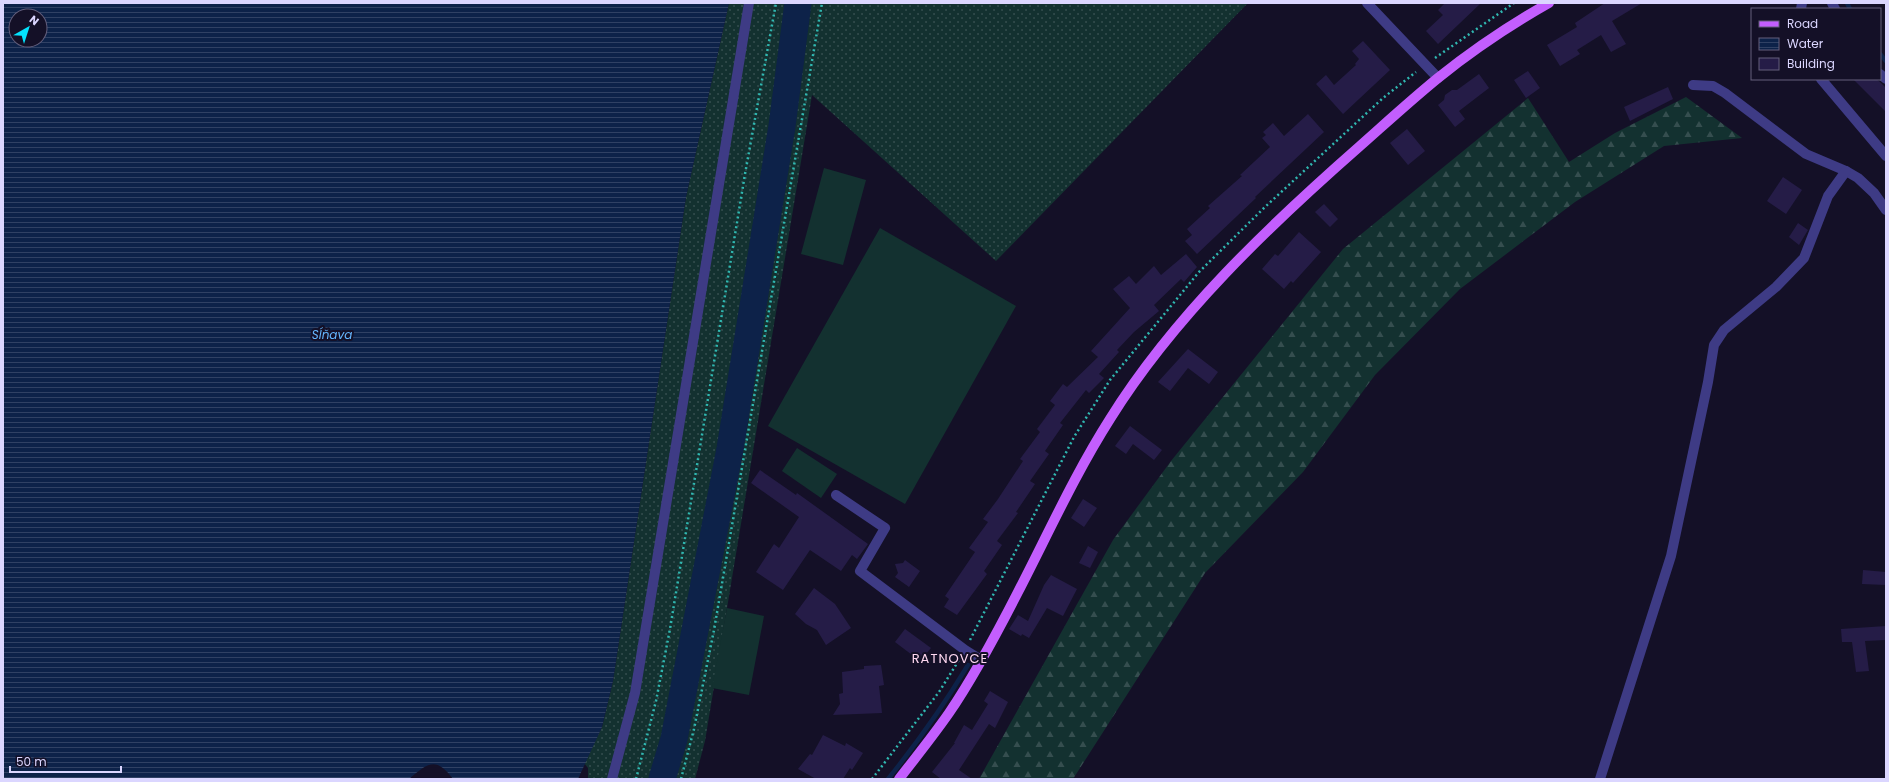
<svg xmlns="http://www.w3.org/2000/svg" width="1889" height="782" font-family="Poppins,sans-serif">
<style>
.grass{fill:url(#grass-dots)}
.forest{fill:url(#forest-firs)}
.pitch{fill:#133130}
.water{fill:url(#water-rules);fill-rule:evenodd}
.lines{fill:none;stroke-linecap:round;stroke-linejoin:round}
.stream{stroke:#0d2249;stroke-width:4.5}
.river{stroke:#0d2249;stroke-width:27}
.building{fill:#251c47}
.path{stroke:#30b8b1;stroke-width:2.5;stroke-dasharray:2 3;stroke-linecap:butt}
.minor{stroke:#3e3b85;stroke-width:10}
.major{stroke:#c35efe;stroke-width:10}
.labels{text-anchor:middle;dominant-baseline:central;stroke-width:4;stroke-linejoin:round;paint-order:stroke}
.water-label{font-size:12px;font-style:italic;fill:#65b6fe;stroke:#141027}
.quarter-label{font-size:13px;letter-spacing:1px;fill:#ffd8f0;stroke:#141027}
</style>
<defs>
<pattern id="grass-dots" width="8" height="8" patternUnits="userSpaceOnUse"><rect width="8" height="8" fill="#133130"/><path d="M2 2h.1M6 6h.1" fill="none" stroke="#354e4f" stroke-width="1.8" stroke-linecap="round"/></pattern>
<pattern id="forest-firs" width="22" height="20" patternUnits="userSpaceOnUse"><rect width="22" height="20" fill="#133130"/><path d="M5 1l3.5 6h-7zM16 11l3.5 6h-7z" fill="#354e4f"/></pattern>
<pattern id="water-rules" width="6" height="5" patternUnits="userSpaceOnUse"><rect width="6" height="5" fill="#0d2249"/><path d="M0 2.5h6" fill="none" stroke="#304164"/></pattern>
</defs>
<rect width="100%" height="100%" fill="#141027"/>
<polygon class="grass" points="729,3 1248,3 996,261 812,95 705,741 695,779 588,779 588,768 584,763 602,727 613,681 686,197"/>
<polygon class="forest" points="1686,97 1742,138 1664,146 1575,202 1460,289 1375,375 1303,472 1205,573 1073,779 979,779 1113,540 1171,461 1343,249 1528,98 1569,162 1615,133"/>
<g class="pitch">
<polygon points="824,168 866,180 843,265 801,254"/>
<polygon points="880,228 1016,306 905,504 768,426"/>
<polygon points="797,448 837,474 821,498 782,471"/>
<polygon points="727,608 764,616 749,695 712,688"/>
</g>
<path class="water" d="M3 3H729L686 197 613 681 602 727 578 779H453C436 756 428 763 409 779H3ZM16 16H40V40H16Z"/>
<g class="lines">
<g class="stream">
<polyline points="1847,3 1850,9"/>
<polyline points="1880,54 1886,61"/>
<path d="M888 779C917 743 944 705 968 665"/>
</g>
<polyline class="river" points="662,779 674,739 730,449 782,126 798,3"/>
</g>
<g class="building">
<polygon points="1445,3 1481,3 1438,44 1426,31 1443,15 1438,10"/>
<polygon points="1605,3 1642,3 1612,21 1626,44 1611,52 1601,35 1577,50 1580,54 1560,66 1547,45 1577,27 1575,23"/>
<polygon points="1363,41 1390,70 1343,114 1316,84 1326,75 1334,85 1356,65 1355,64 1359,59 1352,51"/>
<polygon points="1528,71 1540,88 1526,98 1514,80"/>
<polygon points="1479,74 1489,88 1459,111 1465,119 1455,127 1438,105 1444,100 1445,95 1452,90 1457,90"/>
<polygon points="1853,79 1876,79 1880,82 1886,88 1886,112"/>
<polygon points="1668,87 1673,99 1630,121 1624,107"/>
<polygon points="1308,114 1324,132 1255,197 1256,198 1197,254 1185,241 1192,235 1187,229 1210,208 1208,206 1242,176 1240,175 1270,147 1262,138 1266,135 1263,132 1273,123 1284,136"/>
<polygon points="1407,129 1425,151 1408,165 1390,143"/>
<polygon points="1783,177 1802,190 1786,214 1767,201"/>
<polygon points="1324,204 1338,219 1330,227 1315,212"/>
<polygon points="1798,223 1808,230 1799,245 1789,237"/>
<polygon points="1299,232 1321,252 1293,283 1291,281 1284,289 1262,269 1275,254 1278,256"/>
<polygon points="1186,254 1197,267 1184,282 1181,279 1154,305 1159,311 1134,332 1117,350 1119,352 1099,374 1104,378 1089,393 1086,390 1060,423 1063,425 1045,451 1049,454 1030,481 1035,484 1016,512 1018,513 997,541 1002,545 984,571 987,574 957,615 944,607 949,599 945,596 975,552 969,548 988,522 983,519 998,499 1023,461 1020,459 1040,432 1037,429 1055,405 1050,401 1063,384 1067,387 1098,357 1091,351 1130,308 1113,289 1129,276 1136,284 1154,266 1161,275"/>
<polygon points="1188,349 1218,372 1209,384 1188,368 1170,391 1158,382"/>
<polygon points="1130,426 1162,450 1154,460 1133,444 1126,454 1115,446"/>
<polygon points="760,470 796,495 797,493 868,544 857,559 852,555 841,571 810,550 783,590 756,572 774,544 779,548 799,517 751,483"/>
<polygon points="1083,499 1097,508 1084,527 1071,518"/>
<polygon points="1088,546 1098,552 1090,568 1079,563"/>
<polygon points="905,560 920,571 909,587 895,577 898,573 895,564 903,563"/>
<polygon points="1863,570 1886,572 1886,585 1862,584"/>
<polygon points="1051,575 1077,589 1063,616 1047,608 1029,638 1022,634 1024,631 1021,636 1009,629 1018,615 1028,621 1044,585"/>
<polygon points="814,588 835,604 851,628 826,645 817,630 806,624 795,614"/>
<polygon points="1886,626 1886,640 1865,641 1869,671 1856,672 1852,642 1842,642 1841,629"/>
<polygon points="905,629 931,648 920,661 895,642"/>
<polygon points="881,665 884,685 879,686 882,713 833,715 840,704 839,694 843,693 842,672 864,669 864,666"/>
<polygon points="990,691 1008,702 995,728 989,724 959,770 972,779 941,779 932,772 955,743 954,743 964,725 972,730 988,704 984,701"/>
<polygon points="823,735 845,746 846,743 863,753 852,770 850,768 843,779 816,779 798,769 810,754 812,755"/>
</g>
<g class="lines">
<g class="path">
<polyline points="1435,58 1514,3"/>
<polyline points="970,640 1074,437 1110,380 1199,272 1265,207 1383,98 1416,72"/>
<polyline points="636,779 656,701 670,629 745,174 776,3"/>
<polyline points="681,779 694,729 714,630 822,3"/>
<polyline points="872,779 939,692 959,660"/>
</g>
<g class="minor">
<polyline points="1367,3 1438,78"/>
<polyline points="1832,3 1835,9"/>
<polyline points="1801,9 1802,3"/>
<polyline points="1880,74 1886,79"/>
<polyline points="1821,79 1886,156"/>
<polyline points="1693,85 1713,86 1725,93 1806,154 1846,171 1858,178 1874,193 1886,210"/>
<polyline points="836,495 885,528 860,571 965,650 981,660"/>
<polyline points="612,779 635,693 749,3"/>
<polyline points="1600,779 1671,556 1708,382 1714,345 1724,330 1776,287 1804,258 1828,196 1846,171"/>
</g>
<path class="major" d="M899 779C916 757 933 736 949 713 975 675 997 633 1018 592 1048 534 1075 474 1110 419 1174 316 1270 225 1360 146 1386 123 1411 100 1438 78 1473 50 1510 25 1549 3"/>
</g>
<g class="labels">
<g class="water-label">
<text x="332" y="334">Sĺňava</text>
</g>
<g class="quarter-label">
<text x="950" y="658">RATNOVCE</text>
</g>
</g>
<rect width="1889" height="782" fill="none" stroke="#dbd6ff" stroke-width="8"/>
<rect x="1751" y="8" width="130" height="72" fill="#141027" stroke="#645f7d"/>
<rect x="1759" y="21" width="20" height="6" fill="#c35efe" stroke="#645f7d"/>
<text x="1787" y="28" font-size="12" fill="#dbd6ff">Road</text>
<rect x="1759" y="38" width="20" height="12" fill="url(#water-rules)" stroke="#645f7d"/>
<text x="1787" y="48" font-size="12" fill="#dbd6ff">Water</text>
<rect x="1759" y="58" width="20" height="12" fill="#251c47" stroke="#645f7d"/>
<text x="1787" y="68" font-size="12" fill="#dbd6ff">Building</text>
<g transform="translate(28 28) rotate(39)"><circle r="19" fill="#141027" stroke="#645f7d"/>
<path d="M0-3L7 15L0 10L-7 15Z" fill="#03e2fd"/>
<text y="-6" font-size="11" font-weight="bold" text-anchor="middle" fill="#dbd6ff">N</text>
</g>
<path d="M10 766v6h111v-6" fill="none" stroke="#dbd6ff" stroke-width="2"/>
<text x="16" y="766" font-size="12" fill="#dbd6ff" stroke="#141027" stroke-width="3" paint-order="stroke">50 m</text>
</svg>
